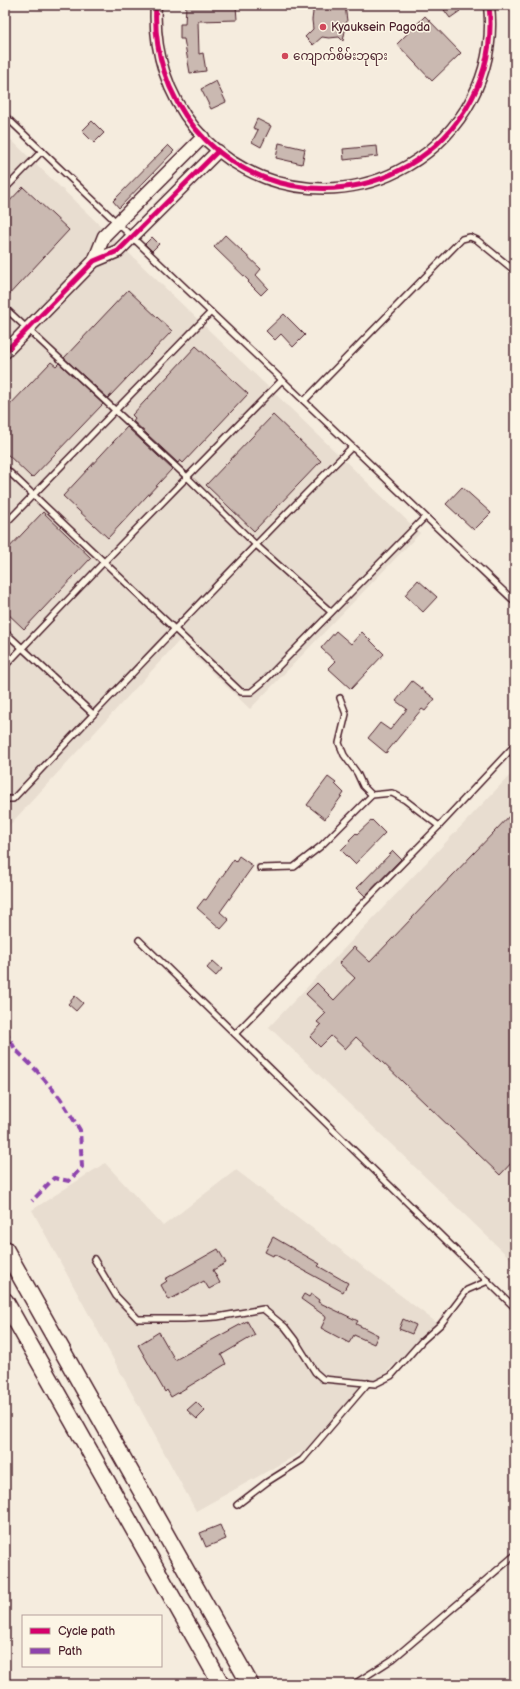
<svg xmlns="http://www.w3.org/2000/svg" width="520" height="1689" font-family="'Balsamiq Sans','Noto Sans Myanmar',sans-serif">
<style>
.built{fill:#e8ddd0}
.building{fill:#cab9b1;stroke:#4a1f2b}
.lines{fill:none;stroke-linecap:round;stroke-linejoin:round}
.service-casing{stroke:#4a1f2b;stroke-width:8}
.minor-casing{stroke:#4a1f2b;stroke-width:13}
.tertiary-casing{stroke:#4a1f2b;stroke-width:15}
.trunk-casing{stroke:#4a1f2b;stroke-width:19}
.service{stroke:#fcf5e5;stroke-width:5}
.minor{stroke:#fcf5e5;stroke-width:10}
.tertiary{stroke:#fcf5e5;stroke-width:12}
.trunk{stroke:#fcf5e5;stroke-width:16}
.quiet{stroke:#8e44ad;stroke-width:4;stroke-dasharray:8 4;stroke-linecap:butt}
.cycleway-casing{stroke:#fcf5e5;stroke-width:8}
.cycleway{stroke:#d6006c;stroke-width:5}
.poi-dot{fill:#d1495b;stroke:#fcf5e5;stroke-width:1.5}
.labels{text-anchor:middle;dominant-baseline:central;stroke-width:3;stroke-linejoin:round;paint-order:stroke}
.poi-label{font-size:12px;fill:#4a1f2b;stroke:#fcf5e5;text-anchor:start}
</style>
<rect width="100%" height="100%" fill="#f5ecde"/>
<filter id="ink" filterUnits="userSpaceOnUse"><feTurbulence type="fractalNoise" baseFrequency=".025" numOctaves="2"/><feDisplacementMap in="SourceGraphic" scale="8" xChannelSelector="R" yChannelSelector="G"/><feConvolveMatrix kernelMatrix="1 2 1 2 8 2 1 2 1" color-interpolation-filters="sRGB"/></filter>
<g filter="url(#ink)">
<g class="built">
<polygon points="5,134 420,533 250,709 179,641 5,830"/>
<polygon points="515,770 515,1263 269,1027"/>
<polygon points="105,1163 163,1226 236,1170 437,1323 309,1448 196,1511 32,1210"/>
</g>
<g class="building">
<polygon points="186,5 236,5 237,20 198,21 199,54 203,53 206,71 190,73 184,39 180,39 180,24 185,24"/>
<polygon points="308,5 345,5 347,21 343,41 339,37 329,38 322,37 313,45 305,37 313,29 312,20 313,12"/>
<polygon points="451,5 455,5 460,11 450,18 444,10"/>
<polygon points="425,16 461,53 432,81 397,44"/>
<polygon points="216,81 226,102 211,109 201,89"/>
<polygon points="257,119 271,126 261,147 252,142 258,130 253,128"/>
<polygon points="92,121 104,133 94,143 82,131"/>
<polygon points="279,143 305,149 302,164 276,158"/>
<polygon points="168,145 174,151 119,208 113,201"/>
<polygon points="377,146 378,156 344,160 343,149"/>
<polygon points="23,187 69,230 5,299 5,206"/>
<polygon points="225,235 261,269 256,275 268,288 261,295 248,282 249,281 214,247"/>
<polygon points="152,237 159,244 152,251 145,244"/>
<polygon points="128,290 172,331 108,398 64,358"/>
<polygon points="284,314 305,335 293,347 281,334 275,340 266,331"/>
<polygon points="196,346 248,394 183,463 180,460 178,463 133,421 135,418 132,415"/>
<polygon points="51,362 56,366 59,363 103,404 32,478 5,452 5,410"/>
<polygon points="273,415 321,461 254,531 206,485"/>
<polygon points="127,427 172,469 108,538 63,496"/>
<polygon points="462,487 491,513 474,530 446,504"/>
<polygon points="43,512 91,558 24,629 5,611 5,552"/>
<polygon points="418,580 437,597 423,612 405,595"/>
<polygon points="336,631 351,644 362,632 384,654 351,689 328,668 335,661 321,648"/>
<polygon points="412,681 435,699 425,711 422,709 416,716 386,753 368,738 380,723 390,730 407,709 396,701"/>
<polygon points="328,777 336,783 335,784 344,793 325,819 307,805"/>
<polygon points="515,810 515,1159 500,1175 356,1037 345,1049 331,1036 320,1047 310,1037 321,1025 317,1022 326,1013 306,994 317,983 334,1000 355,978 339,963 354,947 370,962"/>
<polygon points="372,820 385,833 355,864 341,850 350,841 349,840 356,833 357,834"/>
<polygon points="393,851 401,859 365,896 357,888"/>
<polygon points="239,856 253,866 220,912 229,920 221,929 197,908 204,899 206,900 234,859 236,861"/>
<polygon points="213,961 222,969 216,976 207,968"/>
<polygon points="75,996 83,1003 76,1011 68,1004"/>
<polygon points="273,1237 299,1252 320,1264 318,1266 348,1283 343,1292 274,1254 273,1256 265,1252"/>
<polygon points="218,1249 226,1263 213,1270 220,1283 209,1289 204,1281 169,1300 161,1285 167,1281 165,1279"/>
<polygon points="304,1294 309,1297 311,1294 319,1300 318,1302 358,1321 356,1324 378,1335 374,1344 354,1335 349,1343 321,1328 326,1318 325,1316 301,1299"/>
<polygon points="403,1319 416,1325 412,1334 399,1329"/>
<polygon points="247,1321 255,1335 221,1355 226,1364 171,1397 167,1390 165,1392 138,1345 159,1332 175,1360"/>
<polygon points="196,1402 205,1411 197,1419 187,1410"/>
<polygon points="220,1525 226,1539 206,1547 200,1533"/>
</g>
<g class="lines">
<g class="service-casing">
<g id="service">
<polyline points="5,116 515,602"/>
<polyline points="5,189 42,151"/>
<polyline points="5,308 187,477 255,544 331,612"/>
<polyline points="304,401 462,239 470,237 477,240 515,271"/>
<polyline points="5,468 241,692 251,692 263,682 425,517"/>
<polyline points="5,524 211,312"/>
<polyline points="5,632 93,714"/>
<polyline points="5,666 104,562 282,380"/>
<polyline points="340,698 346,714 339,743 344,755 357,773 363,786 372,795"/>
<path d="M5 799H13C125 681 237 562 352 447"/>
<polyline points="260,868 294,867 321,846 372,795 392,793 405,800 439,826"/>
<polyline points="139,940 515,1308"/>
<polyline points="235,1034 439,826 515,745"/>
<polyline points="94,1259 116,1296 138,1319 184,1319 217,1317 263,1309 285,1327 295,1340 315,1372 323,1379 375,1384 391,1376 422,1341 441,1324 467,1290 488,1281"/>
<polyline points="237,1505 267,1482 302,1460 368,1383"/>
<polyline points="354,1684 393,1659 515,1555"/>
</g>
</g>
<g class="minor-casing">
<path id="minor" d="M156 5C150 98 215 180 310 188 340 190 371 185 398 171 426 157 449 136 466 109 485 78 493 42 489 5"/>
</g>
<g class="tertiary-casing">
<g id="tertiary">
<polyline points="94,261 104,236 203,137"/>
<polyline points="5,352 94,261 118,251 218,151"/>
</g>
</g>
<g class="trunk-casing">
<g id="trunk">
<polyline points="5,1249 250,1684"/>
<polyline points="5,1301 221,1684"/>
</g>
</g>
<use href="#service" class="service"/>
<use href="#minor" class="minor"/>
<use href="#tertiary" class="tertiary"/>
<use href="#trunk" class="trunk"/>
<polyline class="quiet" points="5,1030 15,1049 37,1071 60,1098 80,1130 82,1167 69,1181 54,1178 32,1201"/>
<g class="cycleway-casing">
<g id="cycleway">
<path d="M156 5C150 98 215 180 310 188 340 190 371 185 398 171 426 157 449 136 466 109 485 78 493 42 489 5"/>
<polyline points="5,352 94,261 118,251 218,151"/>
</g>
</g>
<use href="#cycleway" class="cycleway"/>
</g>
</g>
<g class="poi-dot">
<circle cx="323" cy="27" r="4"/>
<circle cx="285" cy="56" r="4"/>
</g>
<g class="labels">
<g class="poi-label">
<text x="331" y="27">Kyauksein Pagoda</text>
<text x="293" y="56">ကျောက်စိမ်းဘုရား</text>
</g>
</g>
<rect width="520" height="1689" fill="none" stroke="#fcf5e5" stroke-width="20"/>
<rect x="10" y="10" width="500" height="1669" fill="none" stroke="#4a1f2b" stroke-width="1.5" filter="url(#ink)"/>
<rect x="22" y="1615" width="140" height="52" fill="#fcf5e5" stroke="#b59f9b"/>
<rect x="30" y="1628" width="20" height="6" fill="#d6006c" stroke="#b59f9b"/>
<text x="58" y="1635" font-size="12" fill="#4a1f2b">Cycle path</text>
<rect x="30" y="1648" width="20" height="6" fill="#8e44ad" stroke="#b59f9b"/>
<text x="58" y="1655" font-size="12" fill="#4a1f2b">Path</text>
</svg>
